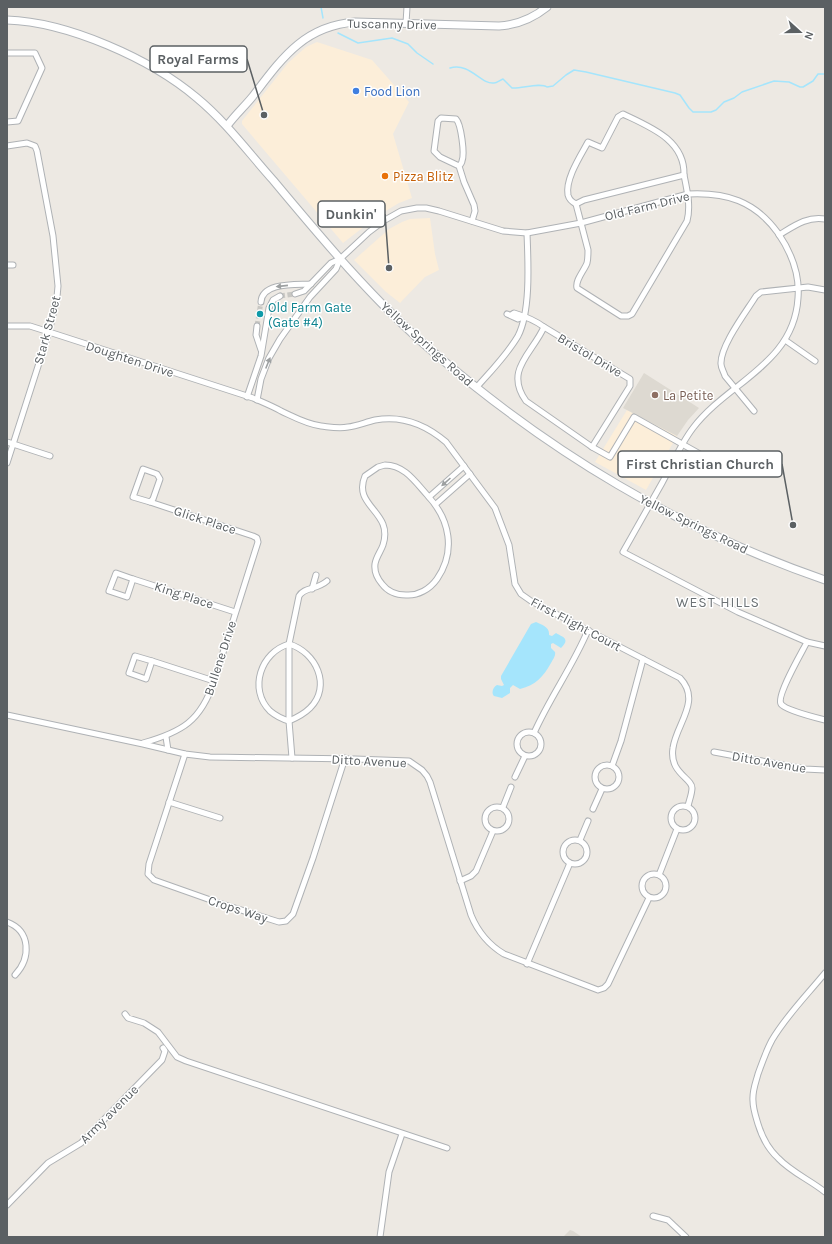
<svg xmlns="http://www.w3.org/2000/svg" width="832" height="1244" font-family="Karla,sans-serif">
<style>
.commercial{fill:#fceed9}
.education{fill:#ddd9d1}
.water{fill:#a5e5fc}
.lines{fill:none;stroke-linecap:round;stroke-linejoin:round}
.stream{stroke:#a5e5fc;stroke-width:1.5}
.street-tunnel{stroke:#c8c7c3;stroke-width:5;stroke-dasharray:5 2.5;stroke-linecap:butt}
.street-casing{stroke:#afb2b5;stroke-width:7}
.secondary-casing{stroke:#b0b4b8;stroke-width:9}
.street{stroke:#fff;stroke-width:5}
.secondary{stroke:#fff;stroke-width:7}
.oneway{fill:#9da0a1}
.shop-dot{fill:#3f7fe0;stroke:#fff;stroke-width:1.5}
.food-dot{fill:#e8710a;stroke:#fff;stroke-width:1.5}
.culture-dot{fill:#0f9aa8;stroke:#fff;stroke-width:1.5}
.education-dot{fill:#8d6e63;stroke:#fff;stroke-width:1.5}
.labels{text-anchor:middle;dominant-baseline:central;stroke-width:3;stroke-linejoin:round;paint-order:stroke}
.street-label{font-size:13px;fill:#5b6063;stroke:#fff}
.shop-label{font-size:13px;fill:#366cbe;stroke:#fff;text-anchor:start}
.food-label{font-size:13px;fill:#c56008;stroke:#fff;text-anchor:start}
.culture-label{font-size:13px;fill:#0d838f;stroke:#fff;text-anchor:start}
.education-label{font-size:13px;fill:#785e54;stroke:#fff;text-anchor:start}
.neighbourhood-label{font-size:14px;letter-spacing:1px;fill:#6c7275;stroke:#fff}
.leader{fill:none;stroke:#5b6063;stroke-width:1.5}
.callout-dot{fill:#5b6063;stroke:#fff;stroke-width:1.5}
.callout{fill:#fff;stroke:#5b6063;stroke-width:1.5}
.callout-label{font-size:14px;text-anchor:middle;font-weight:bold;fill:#5b6063}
</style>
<rect width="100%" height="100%" fill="#ede9e3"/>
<g class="commercial">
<polygon points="317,42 372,60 409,102 393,134 412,198 399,203 379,215 343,243 242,124 242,121 288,63 306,47"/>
<polygon points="430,218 435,254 439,270 425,277 400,303 386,292 354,260 389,229 402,222 410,219"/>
<polygon points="627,410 677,436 646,490 595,462"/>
</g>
<g class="education">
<polygon points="644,373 699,408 688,420 677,436 623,408"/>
<polygon points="570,1230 573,1231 582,1237 563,1237"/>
</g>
<path class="water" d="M536 622C542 625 550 627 549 635L552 636 556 633C562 637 571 638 561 648L553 643 551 644V648L555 652C556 656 553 659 551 663 543 677 536 685 520 689L513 685 510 688V693L502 698 494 696C491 693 493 687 497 685L502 686 504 685 501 679V676L531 624Z"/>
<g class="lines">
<g class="stream">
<polyline points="321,7 323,18"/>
<polyline points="338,33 358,43 392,38 408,44 417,53 433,64"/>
<path d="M450 68C470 62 481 85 494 83 497 83 500 80 503 79L512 88C521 89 540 82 547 87L553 86 566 75 574 70 586 72 675 93 680 95 689 108 693 112H711L716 110 724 102 734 98 742 92 774 81 789 82 800 87H803L813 81 818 74H825"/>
</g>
<g class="street-tunnel">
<polyline points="280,296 295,294"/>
<polyline points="257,326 261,302"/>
</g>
<g class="street-casing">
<g id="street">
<polyline points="406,23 407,7"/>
<polyline points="7,53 35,53 42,68 18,121 7,122"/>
<path d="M623 114C650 127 685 140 684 175L584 200 576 204C572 202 569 199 568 195 565 179 581 155 588 142L602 148 618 117Z"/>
<polyline points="7,146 27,143 35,146 37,151 53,236 58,286 57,297 49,332 7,463"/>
<path d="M459 166C460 165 462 163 462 161 465 154 461 124 456 119L441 118 438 121 434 151 440 157 459 166 464 182 474 205 475 211 472 221"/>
<path d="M576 204 588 250C588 254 588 259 587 263 584 271 575 280 577 288L621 316H628L632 314 687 221C691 206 687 190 684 175"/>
<path d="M779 235C794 226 807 216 825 219"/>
<polyline points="7,265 13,265"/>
<polyline points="295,294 304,291 331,263 340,259"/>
<path d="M261 302C262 282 296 285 311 284"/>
<polyline points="507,314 518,319 524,317"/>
<path d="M511 315 514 313C524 316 536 321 544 327 532 354 504 370 526 401L592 447 610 457 634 417 723 467"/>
<path d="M7 326H30L49 332 253 398C262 402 272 406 281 411 294 417 306 424 321 426 330 427 339 429 348 427 357 426 366 422 375 420 402 415 425 424 446 442L495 508 509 545 515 584 521 594 531 601 680 678C702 701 676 724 673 748 669 773 692 778 692 788 692 794 689 801 688 806"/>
<polyline points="257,326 256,335 261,350"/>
<polyline points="544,327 630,379 630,386 592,447"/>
<polyline points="785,340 815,361"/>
<path d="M476 388C490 372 507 355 518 336 531 311 528 261 527 233"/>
<polyline points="247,397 261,356 269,308 273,300 280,296"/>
<path d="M257 400 261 379 269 358 280 339 310 297 336 269 340 259 369 232 385 220 401 211 417 208H426L439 211 503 231 527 233 581 223 688 194C726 192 755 201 778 233 791 252 800 274 798 298 794 364 728 382 693 428 680 445 672 465 662 483 649 506 636 529 623 552L738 612 807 642 825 646"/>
<path d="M754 411 725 376C724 372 721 368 721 364 720 346 746 312 756 296L761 292 808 287 825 290"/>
<polyline points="7,442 50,456"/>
<path d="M385 465C405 465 416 483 428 496 450 520 456 551 437 579 430 589 418 596 406 595 396 595 388 592 382 584 377 578 374 572 375 564 376 557 381 551 383 545 394 511 352 507 365 476L378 467Z"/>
<polygon points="143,469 157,474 160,479 153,499 150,502 133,497"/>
<polyline points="429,497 464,466"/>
<polyline points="436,504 470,474"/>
<polygon points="116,573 133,579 127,597 109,591"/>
<polyline points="133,579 235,612"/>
<polyline points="312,589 316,575"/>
<path d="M807 642C802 652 776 696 781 704 785 710 817 718 825 720"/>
<path d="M289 644C316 652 332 686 310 708 304 714 296 718 289 721 282 719 276 716 270 711 248 689 261 652 289 644Z"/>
<polygon points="135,656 152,661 146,679 129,673"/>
<polyline points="152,661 214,681"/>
<path d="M7 715 143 744 185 754 210 757 355 759 409 761 422 770 427 776 430 782 471 915C478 932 489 945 504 954L598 990 604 988 608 984 649 898"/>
<circle cx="529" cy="744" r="12"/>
<path d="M534 733C550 697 573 666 588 630"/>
<polyline points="166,737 168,750"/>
<path d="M143 743C182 732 201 721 214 681L258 542 257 538 253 536 150 502"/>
<polyline points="714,752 805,769 825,770"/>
<polyline points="185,754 149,864 148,874 154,880 219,903 279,922 286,921 293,914 313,858 345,758"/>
<path d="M292 758 289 721V644L299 596C304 587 317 590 327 581"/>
<circle cx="607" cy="777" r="12"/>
<polyline points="612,766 621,741 643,659"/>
<polyline points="515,777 525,756"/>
<polyline points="169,802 220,818"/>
<circle cx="683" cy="818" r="12"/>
<circle cx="497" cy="819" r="12"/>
<polyline points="503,807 511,787"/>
<polyline points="593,809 602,789"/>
<circle cx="575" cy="852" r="12"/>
<polyline points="580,840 588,821"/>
<circle cx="654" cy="886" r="12"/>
<polyline points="659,875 677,829"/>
<polyline points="460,881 471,876 476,871 493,831"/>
<path d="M7 922C31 931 31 958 15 975"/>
<polyline points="527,964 570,863"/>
<path d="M825 973C807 995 786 1016 772 1040 766 1051 762 1063 758 1074 756 1082 752 1091 753 1101 753 1109 756 1117 758 1124 762 1137 768 1149 778 1158 791 1172 810 1180 825 1192"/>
<polyline points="125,1014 128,1018 144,1023 158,1032 177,1057 186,1061 447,1148"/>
<polyline points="7,1205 48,1163 81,1143 162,1060 165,1051 163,1048"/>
<polyline points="653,1216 668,1220 686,1237"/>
<polyline points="380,1237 389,1172 402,1134"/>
</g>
</g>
<g class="secondary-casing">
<g id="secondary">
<path d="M7 20C68 22 151 59 197 98 226 122 248 152 273 180 323 240 373 300 432 351 551 453 677 529 825 580"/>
<path d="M227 126C235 115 245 106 253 96 282 58 304 26 355 22L499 26C517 25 532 19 547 7"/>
</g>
</g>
<use href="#street" class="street"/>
<use href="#secondary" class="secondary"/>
</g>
<defs><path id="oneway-solid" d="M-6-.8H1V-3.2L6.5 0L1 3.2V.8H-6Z"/></defs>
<g class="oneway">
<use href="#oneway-solid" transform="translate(282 286) rotate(174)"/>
<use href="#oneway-solid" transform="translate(268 363) rotate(-68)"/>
<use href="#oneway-solid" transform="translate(446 482) rotate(138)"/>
</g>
<circle class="shop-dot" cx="356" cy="91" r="4"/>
<circle class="food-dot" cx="385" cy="176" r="4"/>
<circle class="culture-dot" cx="260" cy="314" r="4"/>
<circle class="education-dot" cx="655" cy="395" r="4"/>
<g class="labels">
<g class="street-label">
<text transform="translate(392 24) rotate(1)">Tuscanny Drive</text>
<text transform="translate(647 206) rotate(-14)">Old Farm Drive</text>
<text transform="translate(47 330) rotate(-75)">Stark Street</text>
<text transform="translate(427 344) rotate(42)">Yellow Springs Road</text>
<text transform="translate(590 355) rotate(31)">Bristol Drive</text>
<text transform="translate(130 359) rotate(18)">Doughten Drive</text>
<text transform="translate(205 520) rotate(18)">Glick Place</text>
<text transform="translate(694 524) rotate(26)">Yellow Springs Road</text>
<text transform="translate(184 595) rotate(18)">King Place</text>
<text transform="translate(576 624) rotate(28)">First Flight Court</text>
<text transform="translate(220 658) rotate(-72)">Bullene Drive</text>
<text transform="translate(369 761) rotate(3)">Ditto Avenue</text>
<text transform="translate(769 762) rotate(10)">Ditto Avenue</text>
<text transform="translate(238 909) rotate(18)">Crops Way</text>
<text transform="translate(109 1114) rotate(-45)">Army avenue</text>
</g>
<g class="shop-label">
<text x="364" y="91">Food Lion</text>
</g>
<g class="food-label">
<text x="393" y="176">Pizza Blitz</text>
</g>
<g class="culture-label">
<text x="268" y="307">Old Farm Gate<tspan x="268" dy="15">(Gate #4)</tspan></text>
</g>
<g class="education-label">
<text x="663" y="395">La Petite</text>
</g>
<g class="neighbourhood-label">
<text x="718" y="602">WEST HILLS</text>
</g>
</g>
<path class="leader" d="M264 115L247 59M389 268L385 214M793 525L782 464"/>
<g class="callout-dot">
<circle cx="264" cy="115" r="4"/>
<circle cx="389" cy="268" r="4"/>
<circle cx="793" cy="525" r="4"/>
</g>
<g class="callout">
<rect x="150" y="46" width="97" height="26" rx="4"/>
<rect x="318" y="201" width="67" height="26" rx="4"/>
<rect x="618" y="451" width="164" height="26" rx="4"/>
</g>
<g class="callout-label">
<text x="198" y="64">Royal Farms</text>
<text x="351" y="219">Dunkin'</text>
<text x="700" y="469">First Christian Church</text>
</g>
<rect width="832" height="1244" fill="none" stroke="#5b6063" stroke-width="16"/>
<g transform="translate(800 32) rotate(111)" stroke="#ffffff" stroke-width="3" paint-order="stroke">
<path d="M0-3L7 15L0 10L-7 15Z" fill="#5b6063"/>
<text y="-6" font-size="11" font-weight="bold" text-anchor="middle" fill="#5b6063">N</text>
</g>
</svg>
